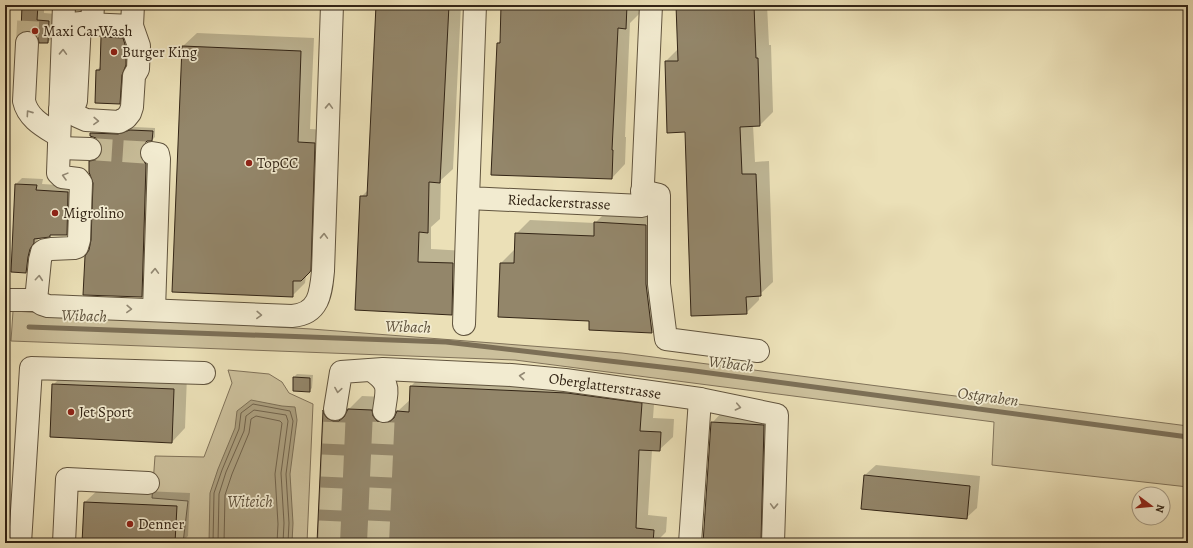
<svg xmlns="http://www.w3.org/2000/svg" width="1193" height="548" font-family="Alegreya,serif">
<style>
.green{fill:#ccc09c;stroke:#807259}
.water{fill:#aca080;stroke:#7c6f56}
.shadow{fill:#0003}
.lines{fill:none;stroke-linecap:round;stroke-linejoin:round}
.shore{stroke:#70624b;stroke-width:1}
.stream{stroke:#7c6f56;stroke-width:5}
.building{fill:#93866a;stroke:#332516}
.minor-tunnel{stroke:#c6bb97;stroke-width:22;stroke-dasharray:22 11;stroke-linecap:butt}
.minor-casing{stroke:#61543e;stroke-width:24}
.minor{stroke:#f2ebd0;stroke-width:22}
.oneway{stroke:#928873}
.poi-dot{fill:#8f2418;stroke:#f2ebd0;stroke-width:1.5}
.labels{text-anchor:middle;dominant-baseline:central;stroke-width:3.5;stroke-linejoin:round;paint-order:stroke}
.poi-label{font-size:15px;fill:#332516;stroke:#f2ebd0;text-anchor:start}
.street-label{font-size:15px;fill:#332516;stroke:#f2ebd0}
.water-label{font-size:16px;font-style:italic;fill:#5d503b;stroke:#f2ebd0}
</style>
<rect width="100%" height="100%" fill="#ebe0b7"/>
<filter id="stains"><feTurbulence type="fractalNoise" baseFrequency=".005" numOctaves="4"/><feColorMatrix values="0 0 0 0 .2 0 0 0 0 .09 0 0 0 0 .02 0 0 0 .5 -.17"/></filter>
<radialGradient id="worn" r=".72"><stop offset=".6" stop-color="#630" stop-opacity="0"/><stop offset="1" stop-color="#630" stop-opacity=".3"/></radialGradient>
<g class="green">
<polygon points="13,311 311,329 622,353 1188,426 1188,487 992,465 994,422 515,360 11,341"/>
<polygon points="228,370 269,374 282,382 289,393 313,404 307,543 183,543 188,501 152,498 155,456 204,457 232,383"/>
</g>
<polygon class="water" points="251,400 282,406 295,407 297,420 290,474 293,523 292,543 209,543 210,493 218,469 235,428 237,411"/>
<g class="shadow">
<polygon points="23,5 44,5 44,13 56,14 55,35 48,42 39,36"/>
<polygon points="377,5 461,5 453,169 441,180 440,219 431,227 431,249 466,251 464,301 451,314 361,197 368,190"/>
<polygon points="502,5 640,5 639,14 630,23 625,137 626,137 625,164 612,178 498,43 501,40"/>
<polygon points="677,5 767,5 769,45 771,45 773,112 760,125 753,125 755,162 769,161 773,282 759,295 759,300 746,313 686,131 666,61 678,49"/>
<polygon points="115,24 136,25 133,89 119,102 97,70 101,66 102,38"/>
<polygon points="197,33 314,38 310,129 328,130 323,258 306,275 305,283 292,296 183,46"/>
<polygon points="134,127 155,128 155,137 152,140 145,142 142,147 143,154 149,160 145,293 142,296 90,251 92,241 94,183 90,162 94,159 101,157 103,150 102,142 91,133 95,130 122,132"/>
<polygon points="22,178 43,179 42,184 74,186 73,228 66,234 51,234 49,236 39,238 36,242 34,250 32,266 26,272 16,184"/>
<polygon points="609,209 659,212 665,319 652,332 590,329 590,320 501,263 514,250 516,250 516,234 530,220 595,223"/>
<polygon points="67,371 187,376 185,428 172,442 53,385"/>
<polygon points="424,373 655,390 653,418 674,419 673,437 659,450 652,450 648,515 667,517 666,532 655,543 318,543 324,410 336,398 340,405 346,408 350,408 362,396 385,397 390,408 396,410 399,410 411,399 411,386"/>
<polygon points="297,374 313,375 312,388 309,391 294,377"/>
<polygon points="725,409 777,412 775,543 704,543 712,423"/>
<polygon points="876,465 980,476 977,508 966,518 865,475"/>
<polygon points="99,489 190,493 188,536 181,543 83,543 85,502"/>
</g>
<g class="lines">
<g class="shore">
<polyline points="213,543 214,493 222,470 239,429 241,413 253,404 290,411 293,421 286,474 289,523 288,543"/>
<polyline points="218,543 219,494 226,472 244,431 246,416 254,410 286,415 288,421 281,473 284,523 283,543"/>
<polyline points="224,543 225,495 232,474 249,433 251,419 256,416 280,421 282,423 275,474 278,524 277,543"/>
</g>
<polyline class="stream" points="29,327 446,342 687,370 1188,437"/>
</g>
<g class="building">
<polygon points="22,5 38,5 37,20 49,21 48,43 39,43 38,37 33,32 27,31 21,32"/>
<polygon points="376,5 449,5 440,183 429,182 428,233 419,232 418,262 453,263 452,315 355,310 360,196 367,196"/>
<polygon points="501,5 627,5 626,29 618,28 612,150 613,150 612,179 491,175 497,43 500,43"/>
<polygon points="676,5 754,5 756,58 758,58 760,126 740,127 742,174 756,174 761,296 746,297 747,314 691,316 685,132 667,133 665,61 678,61"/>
<polygon points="101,37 123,38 126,48 126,65 122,75 120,104 95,103 96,70 100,70"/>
<polygon points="182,46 301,51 298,142 315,143 311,270 310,272 301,281 293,281 293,297 172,292"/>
<polygon points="130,130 153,131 152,141 147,141 143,145 140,151 140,158 146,164 142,297 83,295 85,256 89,250 91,240 93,183 89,172 89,161 96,160 101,155 102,150 101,143 96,138 90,136 90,133 118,134"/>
<polygon points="15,184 37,185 36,190 68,192 67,235 50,235 50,237 34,239 34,243 30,249 28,257 26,273 11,272"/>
<polygon points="594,222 646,225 646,284 652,333 589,330 589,321 498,317 500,263 514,263 515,233 594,236"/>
<polygon points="293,377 310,378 310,392 293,391"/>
<polygon points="52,384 174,389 172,443 50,437"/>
<polygon points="410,386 567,393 642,403 640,431 661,432 660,451 639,450 636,528 654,530 653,543 317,543 323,410 324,414 327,418 333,421 339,421 344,417 348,409 372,410 373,416 377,421 382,423 388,423 394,418 397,411 409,412"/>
<polygon points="711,422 764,425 761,543 703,543"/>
<polygon points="864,475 970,486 967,519 861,509"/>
<polygon points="84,502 177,506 175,543 82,543"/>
</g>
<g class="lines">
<g class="minor-tunnel">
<polyline points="27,43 29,5"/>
<polyline points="90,149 152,153"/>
<polyline points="329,543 335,409"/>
<polyline points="378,543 384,411"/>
</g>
<g class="minor-casing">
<g id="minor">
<polyline points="475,5 468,198 642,206 651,5"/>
<polyline points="92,24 93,5"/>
<polyline points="132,26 133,5"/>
<path d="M27 43 24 101C28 119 45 127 59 136"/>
<polyline points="60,110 72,111 77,116 86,120 119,122 126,118 130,113 132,107 134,76 138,69 139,46 132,26 64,23"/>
<polyline points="72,111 76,101 80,23"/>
<polyline points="59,148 90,149"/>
<polyline points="152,153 158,154 159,159 154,310"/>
<polyline points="642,191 659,195 659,284 666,339 758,351"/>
<polyline points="5,300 36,300 40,260 42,252 45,250 51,249 74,248 77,247 79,240 81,183 78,179 62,177 58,173 64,5"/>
<path d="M36 300 42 304 48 306 292 316C319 314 321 293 323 271L332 5"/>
<polyline points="464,324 468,198"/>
<path d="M371 370C391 384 387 388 384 411"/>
<polyline points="335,409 341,372 383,369 511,375 565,380 700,399 777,415 773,543"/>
<polyline points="20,543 31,368 204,373"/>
<polyline points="64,543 67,479 148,483"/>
<polyline points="690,543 700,399"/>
</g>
</g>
<use href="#minor" class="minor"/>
</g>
<defs><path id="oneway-chevron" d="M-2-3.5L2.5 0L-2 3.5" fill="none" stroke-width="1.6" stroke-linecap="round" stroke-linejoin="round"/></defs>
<g class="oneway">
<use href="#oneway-chevron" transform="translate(63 52) rotate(-88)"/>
<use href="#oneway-chevron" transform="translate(329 106) rotate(-88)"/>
<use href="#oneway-chevron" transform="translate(29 113) rotate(-125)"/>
<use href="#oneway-chevron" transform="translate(96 121) rotate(2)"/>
<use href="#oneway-chevron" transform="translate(65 176) rotate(-165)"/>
<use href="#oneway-chevron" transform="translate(324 236) rotate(-88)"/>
<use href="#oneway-chevron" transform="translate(155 271) rotate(-88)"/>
<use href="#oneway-chevron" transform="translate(39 278) rotate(-85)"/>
<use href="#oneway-chevron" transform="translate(129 309) rotate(2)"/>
<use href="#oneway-chevron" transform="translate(259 315) rotate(2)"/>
<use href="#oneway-chevron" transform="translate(522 376) rotate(-174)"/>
<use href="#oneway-chevron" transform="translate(338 390) rotate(99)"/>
<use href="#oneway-chevron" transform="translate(738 407) rotate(12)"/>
<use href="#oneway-chevron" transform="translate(774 506) rotate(92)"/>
</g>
<g class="poi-dot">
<circle cx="35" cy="31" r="4"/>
<circle cx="114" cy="52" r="4"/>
<circle cx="249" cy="163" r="4"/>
<circle cx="55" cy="213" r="4"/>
<circle cx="71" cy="412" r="4"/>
<circle cx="130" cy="524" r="4"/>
</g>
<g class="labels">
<g class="poi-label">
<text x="43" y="31">Maxi CarWash</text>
<text x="122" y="52">Burger King</text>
<text x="257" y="163">TopCC</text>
<text x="63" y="213">Migrolino</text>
<text x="79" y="412">Jet Sport</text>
<text x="138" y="524">Denner</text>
</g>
<g class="street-label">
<text transform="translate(559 202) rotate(3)">Riedackerstrasse</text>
<text transform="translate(605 386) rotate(8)">Oberglatterstrasse</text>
</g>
<g class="water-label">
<text transform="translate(84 316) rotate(2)">Wibach</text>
<text transform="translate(408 327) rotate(2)">Wibach</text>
<text transform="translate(731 364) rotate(7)">Wibach</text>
<text transform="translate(988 397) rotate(8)">Ostgraben</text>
<text x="250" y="502">Witeich</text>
</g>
</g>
<rect width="1193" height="548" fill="none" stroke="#ebe0b7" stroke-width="20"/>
<rect x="6" y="6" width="1181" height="536" fill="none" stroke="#332516" stroke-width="2"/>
<rect x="10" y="10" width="1173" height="528" fill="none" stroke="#332516"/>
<g transform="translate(1151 506) rotate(106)"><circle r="19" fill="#f2ebd0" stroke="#a69c86"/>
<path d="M0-3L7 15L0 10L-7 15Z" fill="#8f2418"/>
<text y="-6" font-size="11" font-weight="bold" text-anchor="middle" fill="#332516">N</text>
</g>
<rect width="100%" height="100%" filter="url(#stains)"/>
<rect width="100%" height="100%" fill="url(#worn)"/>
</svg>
